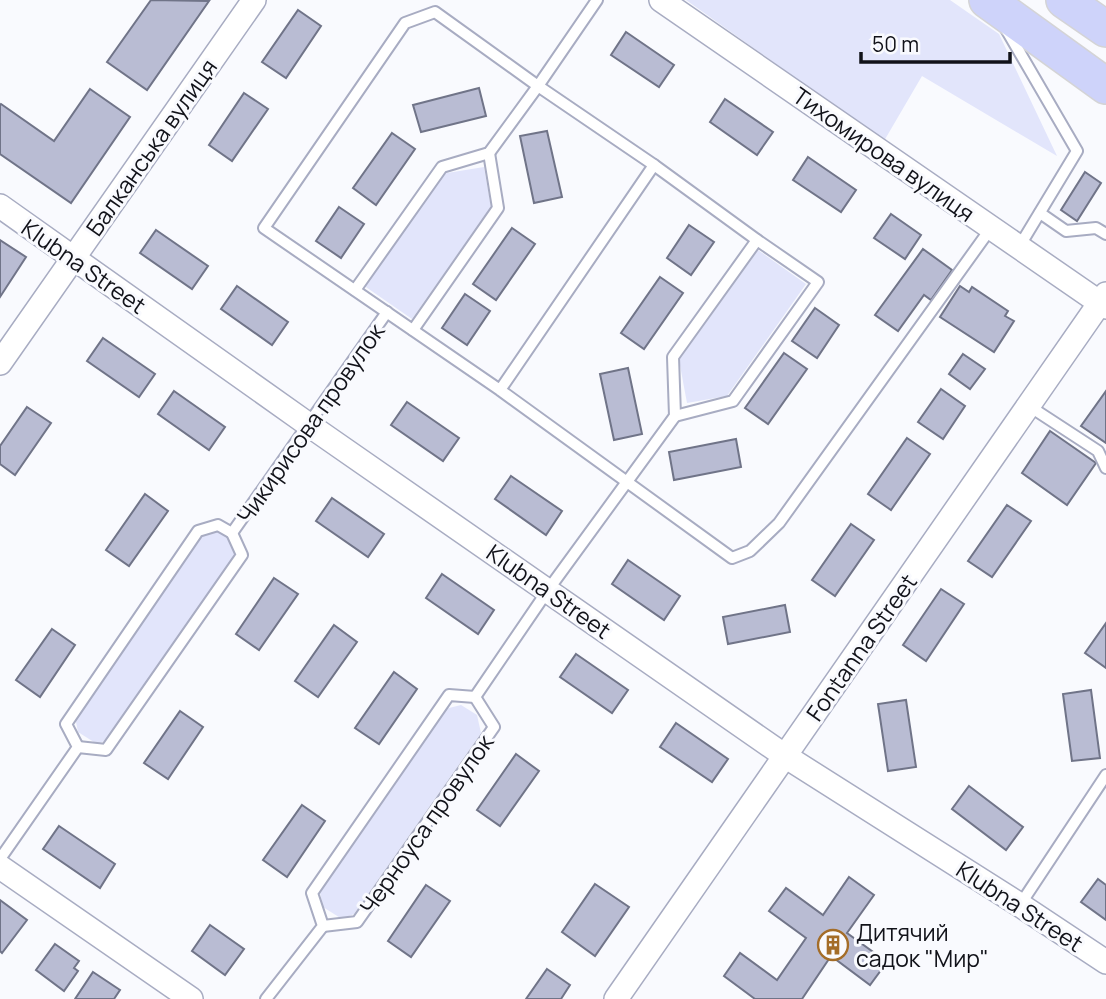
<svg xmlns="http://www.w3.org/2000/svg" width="1106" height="999" font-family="Manrope,sans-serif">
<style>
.green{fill:#e2e5fb}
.building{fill:#b9bcd3;stroke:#707488;stroke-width:2}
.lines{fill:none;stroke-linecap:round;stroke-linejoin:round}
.lane-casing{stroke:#a8acc2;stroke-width:14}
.street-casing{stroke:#a8acc2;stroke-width:26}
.primary-casing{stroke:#d4d4d6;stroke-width:38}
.lane{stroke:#fff;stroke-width:10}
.street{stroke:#fff;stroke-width:23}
.primary{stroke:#ced3fa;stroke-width:35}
.labels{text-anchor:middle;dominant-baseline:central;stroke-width:6;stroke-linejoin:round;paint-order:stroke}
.street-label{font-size:23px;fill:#111219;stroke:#f9fafe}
.poi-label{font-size:23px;fill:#111219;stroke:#f9fafe;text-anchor:start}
</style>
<rect width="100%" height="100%" fill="#f9fafe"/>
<g class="green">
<polygon points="686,0 950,0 999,34 1057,156 922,76 884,141"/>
<polygon points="484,167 491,207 412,319 363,285 441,174"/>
<polygon points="758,250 806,284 727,396 687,403 679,360"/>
<polygon points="216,529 232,540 236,557 110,739 97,744 78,732 75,717 200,534"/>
<polygon points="461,705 477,715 481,733 354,914 342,919 323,907 320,893 445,709"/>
</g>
<g class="building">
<polygon points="151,0 209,1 147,90 107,62"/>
<polygon points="298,10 321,26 286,78 262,62"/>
<polygon points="626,32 674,65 659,87 611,55"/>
<polygon points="479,88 486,116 421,132 413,105"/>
<polygon points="90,89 130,117 71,203 0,154 0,105 1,104 54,141"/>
<polygon points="244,93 268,109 232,161 209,145"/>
<polygon points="725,99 773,132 757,155 710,122"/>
<polygon points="547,131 562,197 534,203 520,136"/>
<polygon points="392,133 415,149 376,205 353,188"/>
<polygon points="808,157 856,190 841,212 793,180"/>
<polygon points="1085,172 1101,183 1077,221 1061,210"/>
<polygon points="339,207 364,224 341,258 316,241"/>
<polygon points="891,214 921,235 905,259 874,238"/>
<polygon points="689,225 714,242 691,275 667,258"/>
<polygon points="512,228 535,244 496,300 473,284"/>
<polygon points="156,230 208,266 192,289 140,253"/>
<polygon points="0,240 26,257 0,297"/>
<polygon points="923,249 952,270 931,300 924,295 898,331 875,315"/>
<polygon points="660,277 683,293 644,349 621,333"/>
<polygon points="237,286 288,322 272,345 221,309"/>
<polygon points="960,286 969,292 972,287 1008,311 1005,316 1014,321 994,352 940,317"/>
<polygon points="465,294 490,311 467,345 442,328"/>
<polygon points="815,308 839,325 817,358 792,341"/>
<polygon points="103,338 155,374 139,397 87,361"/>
<polygon points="784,353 807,369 768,424 745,408"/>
<polygon points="963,354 985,369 970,389 949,374"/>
<polygon points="628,368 642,434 614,440 600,374"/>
<polygon points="941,389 965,406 943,439 918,422"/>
<polygon points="174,391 225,427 209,450 158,414"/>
<polygon points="1106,391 1106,443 1081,426"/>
<polygon points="407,402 459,438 443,461 391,425"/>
<polygon points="27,407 51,423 15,475 0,464 0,446"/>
<polygon points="1050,431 1096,463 1067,505 1022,473"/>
<polygon points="907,438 930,454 891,510 868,494"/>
<polygon points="736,439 741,467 674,480 669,452"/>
<polygon points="511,476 562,511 546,535 495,499"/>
<polygon points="145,494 168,511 129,566 106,550"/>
<polygon points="332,498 384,534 368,557 316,521"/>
<polygon points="1007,505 1031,521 992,577 968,561"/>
<polygon points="851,524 874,540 835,596 812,580"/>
<polygon points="628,560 680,596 664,620 612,584"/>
<polygon points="442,574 494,610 478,634 426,598"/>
<polygon points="274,578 298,594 259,650 236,634"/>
<polygon points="941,589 964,604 926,661 903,645"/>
<polygon points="785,605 790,632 728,644 723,617"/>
<polygon points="1106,623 1106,668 1085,653"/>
<polygon points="334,625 357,642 318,697 295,681"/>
<polygon points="52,629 75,645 40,697 16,680"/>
<polygon points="576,654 628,690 612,713 560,677"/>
<polygon points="394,672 417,689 379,744 355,728"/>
<polygon points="1091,690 1100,758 1072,761 1063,694"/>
<polygon points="906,700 916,767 888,771 878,704"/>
<polygon points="180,711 203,727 168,779 144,763"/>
<polygon points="676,723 728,759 712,782 660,747"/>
<polygon points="516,754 539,771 500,826 477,810"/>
<polygon points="969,786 1023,827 1006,850 952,809"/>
<polygon points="302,805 325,821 287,877 263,860"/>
<polygon points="59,826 115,864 100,888 43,849"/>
<polygon points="849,877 874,895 847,933 887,962 870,985 831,956 802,999 755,999 724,976 740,953 777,980 806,938 769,911 786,888 823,915"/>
<polygon points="1098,879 1106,885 1106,920 1081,902"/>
<polygon points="595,884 629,907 595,956 562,932"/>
<polygon points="426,885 450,901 411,957 388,941"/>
<polygon points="0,900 27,920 2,953 0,951"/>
<polygon points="210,925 244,949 225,975 192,951"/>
<polygon points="55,944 79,961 74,968 78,971 64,991 36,970"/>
<polygon points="547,969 570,985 561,999 526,999"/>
<polygon points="93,972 120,990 114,999 75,999"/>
</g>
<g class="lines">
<g class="lane-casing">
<g id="lane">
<polyline points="1006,29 1077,151 1019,247"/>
<polyline points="1040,213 1066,231 1096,228 1106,234"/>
<polyline points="355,290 442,167 489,153 538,86 597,0"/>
<polyline points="413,330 498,208 489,153"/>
<polyline points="500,390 654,165 538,86 435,12 405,23 264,228 500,390 732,558 750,551 779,523 991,228"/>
<polyline points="1029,406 1098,451 1106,468"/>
<polyline points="675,416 733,401 818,282 757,240"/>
<polyline points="78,747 106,750 242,555 232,533"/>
<polyline points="0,859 78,747 66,724 198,531 218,525 232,533 387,312"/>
<polyline points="1020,905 1106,775"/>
<polyline points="323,926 357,922 494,727 475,697"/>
<polyline points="266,999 323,926 312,893 449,695 475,697 548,590 675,416 673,357 757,240 654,165"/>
</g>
</g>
<g class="street-casing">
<g id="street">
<polyline points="661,0 1106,307"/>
<polyline points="0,206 309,425 785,756 1020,905 1106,962"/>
<polyline points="0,363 254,0"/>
<polyline points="0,867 191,999"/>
<polyline points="616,999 1106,294"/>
</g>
</g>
<g class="primary-casing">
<g id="primary">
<polyline points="987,0 1106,86"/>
<polyline points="1064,0 1106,29"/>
</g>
</g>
<use href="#lane" class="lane"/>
<use href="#street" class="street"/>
<use href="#primary" class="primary"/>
</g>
<defs>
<g id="building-ring" transform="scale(1.575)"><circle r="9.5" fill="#f9fafe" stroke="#a46d28" stroke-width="1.5"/><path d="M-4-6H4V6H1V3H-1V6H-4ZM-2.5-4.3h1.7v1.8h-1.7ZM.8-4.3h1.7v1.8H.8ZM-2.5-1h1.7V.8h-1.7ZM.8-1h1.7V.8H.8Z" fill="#a46d28"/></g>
</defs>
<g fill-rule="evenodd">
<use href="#building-ring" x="833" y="945"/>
</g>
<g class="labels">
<g class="street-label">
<text transform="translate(151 147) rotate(-55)">Балканська вулиця</text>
<text transform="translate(884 154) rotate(35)">Тихомирова вулиця</text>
<text transform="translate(84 266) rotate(35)">Klubna Street</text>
<text transform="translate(310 423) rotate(-55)">Чикирисова провулок</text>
<text transform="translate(549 591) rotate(35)">Klubna Street</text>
<text transform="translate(861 647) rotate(-55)">Fontanna Street</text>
<text transform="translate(426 824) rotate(-55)">Черноуса провулок</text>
<text transform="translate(1020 906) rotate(33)">Klubna Street</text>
</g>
<g class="poi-label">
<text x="856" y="932">Дитячий<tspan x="856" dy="26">садок "Мир"</tspan></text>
</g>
</g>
<path d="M861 52v10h149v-10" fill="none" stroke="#111219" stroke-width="3.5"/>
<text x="872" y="52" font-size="21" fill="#111219" stroke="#f9fafe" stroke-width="5" paint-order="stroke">50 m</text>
</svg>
